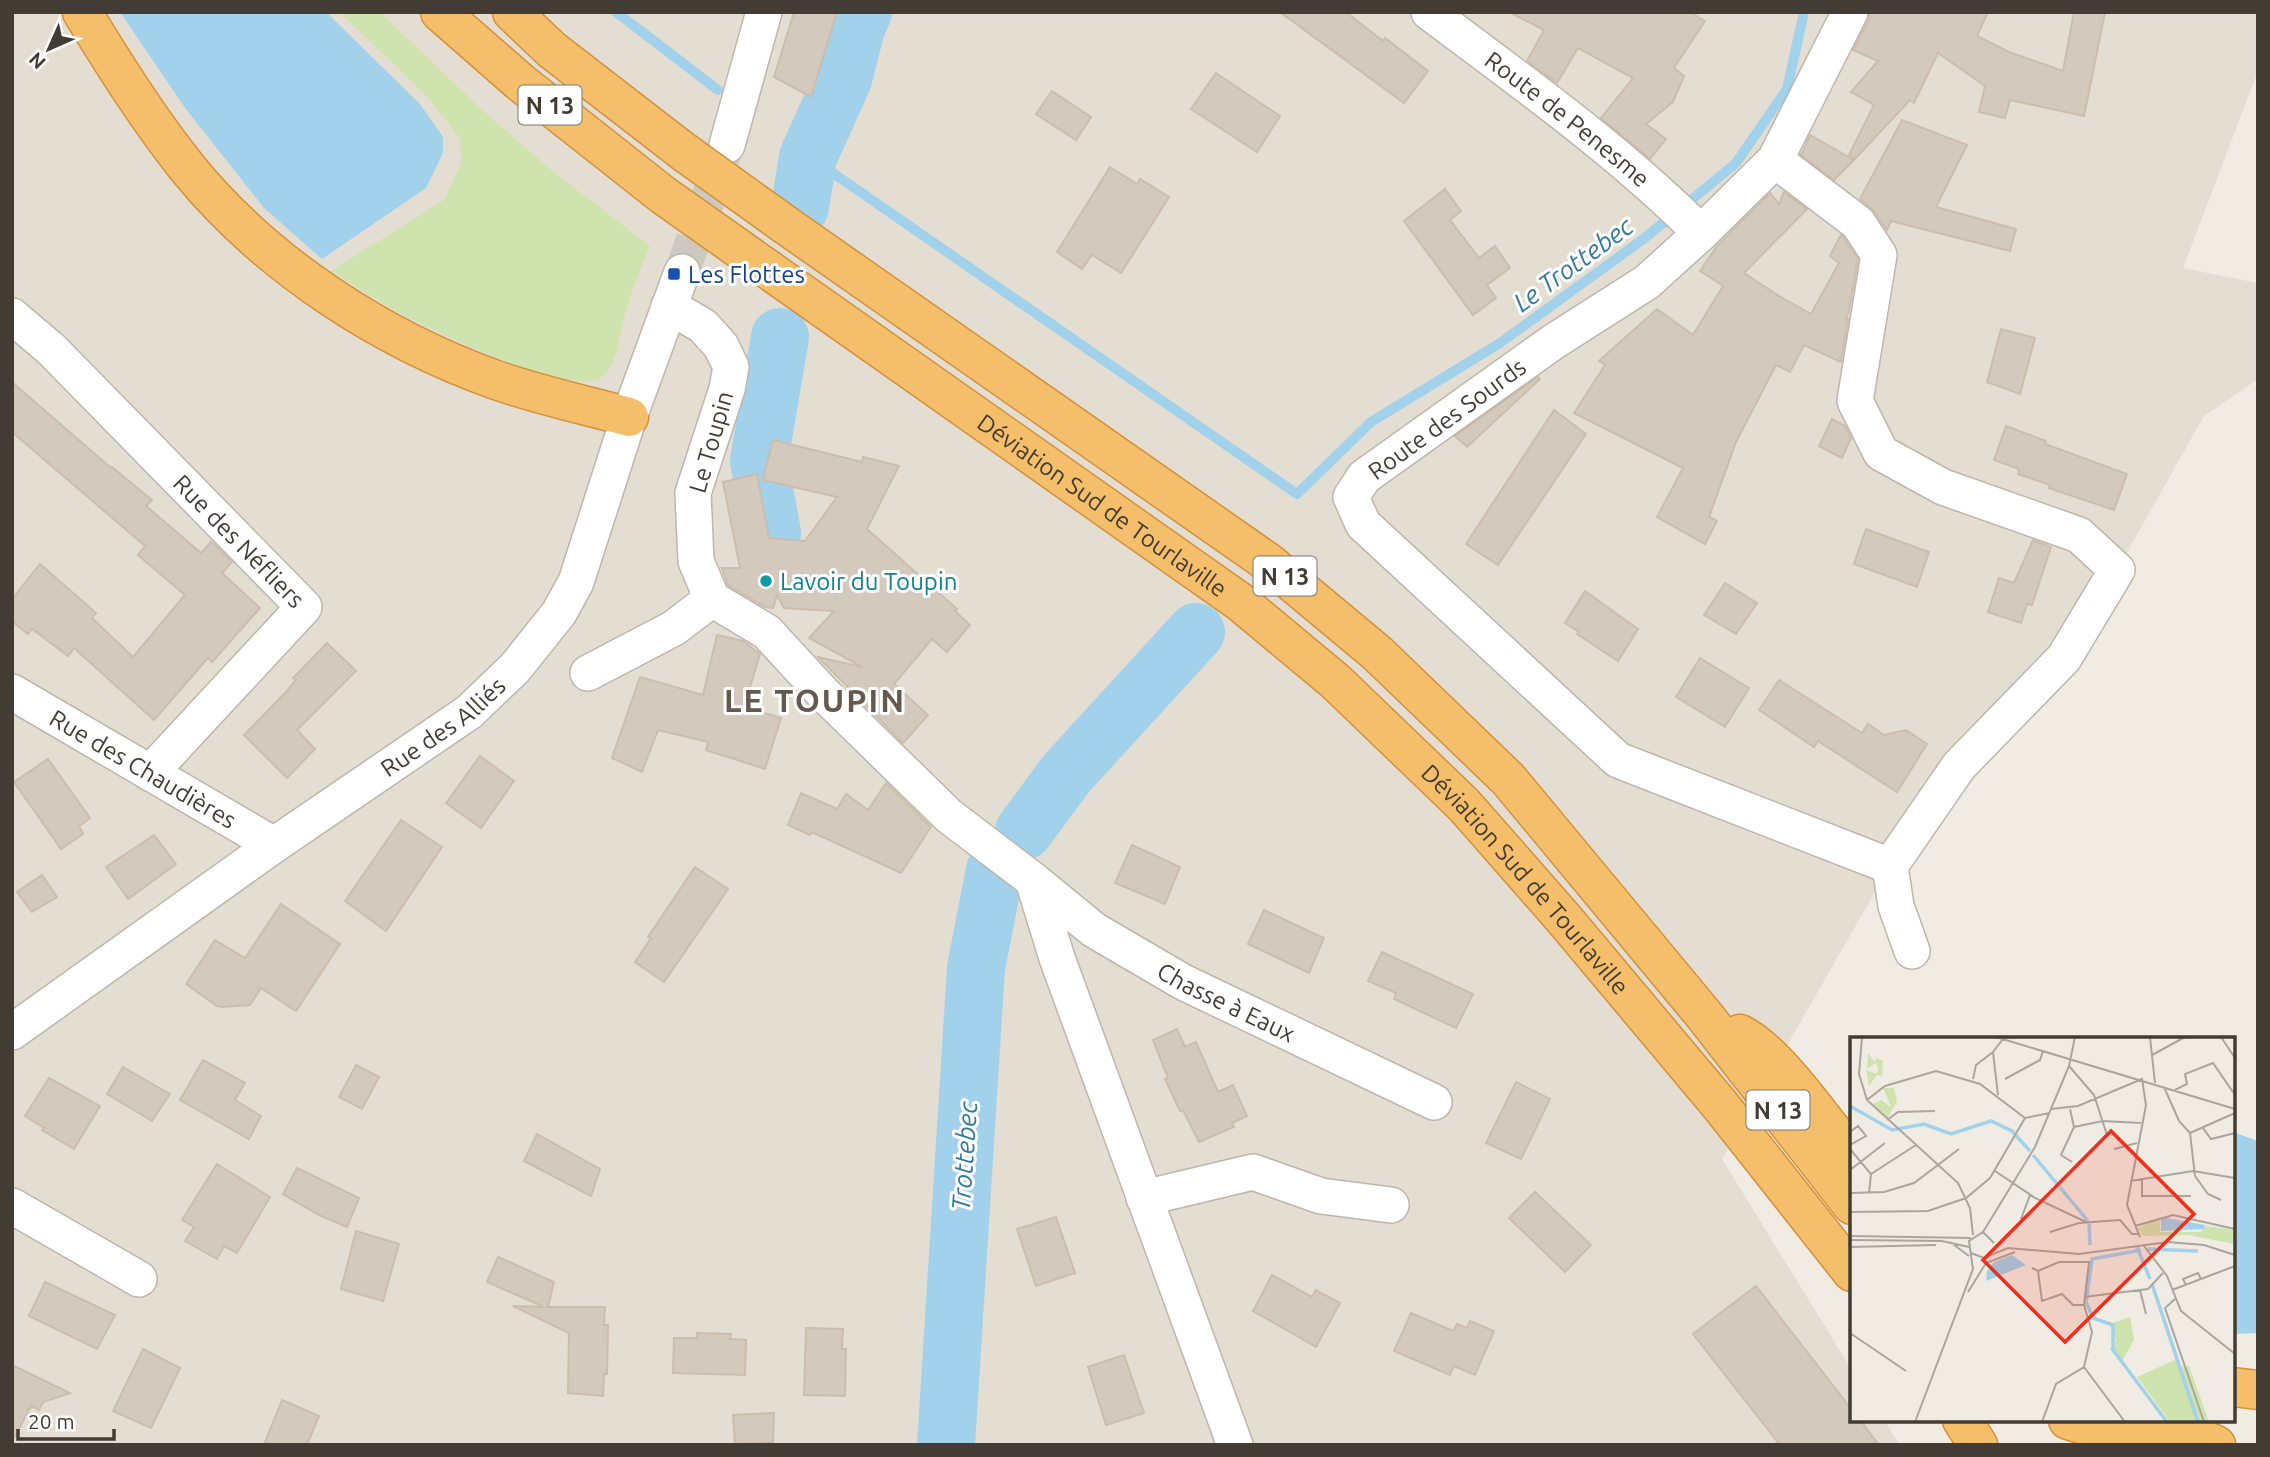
<svg xmlns="http://www.w3.org/2000/svg" width="2270" height="1457" font-family="Ubuntu,sans-serif">
<style>
.residential{fill:#e4ddd2}
.green{fill:#cfe3ae}
.water{fill:#a2d2eb}
.lines{fill:none;stroke-linecap:round;stroke-linejoin:round}
.stream{stroke:#a2d2eb;stroke-width:10}
.river{stroke:#a2d2eb;stroke-width:58}
.building{fill:#d4c9bd;stroke:#ccbead;stroke-width:2}
.minor-tunnel{stroke:#cec9c0;stroke-width:35;stroke-dasharray:35 18;stroke-linecap:butt}
.minor-casing{stroke:#beb6aa;stroke-width:38}
.highway-casing{stroke:#d3913b;stroke-width:41}
.minor{stroke:#fff;stroke-width:35}
.highway{stroke:#f5be6a;stroke-width:38}
.highway-bridge-casing{stroke:#d3913b;stroke-width:41;stroke-linecap:butt}
.highway-bridge{stroke:#f5be6a;stroke-width:38}
.transit-dot{fill:#1a4fb4;stroke:#fff;stroke-width:2.5}
.culture-dot{fill:#0f9aa8;stroke:#fff;stroke-width:2.5}
.labels{text-anchor:middle;dominant-baseline:central;stroke-width:6;stroke-linejoin:round;paint-order:stroke}
.shield{fill:#fff;stroke:#7b7671;stroke-width:2}
.shield-label{font-size:23px;font-weight:bold;fill:#423c34}
.street-label{font-size:24px;fill:#423c34;stroke:#fff}
.transit-label{font-size:24px;fill:#164399;stroke:#fff;text-anchor:start}
.culture-label{font-size:24px;fill:#0d838f;stroke:#fff;text-anchor:start}
.water-label{font-size:26px;font-style:italic;fill:#32799f;stroke:#fff}
.district-label{font-size:32px;font-weight:bold;letter-spacing:2px;fill:#64594c;stroke:#fff}
.inset-river{fill:none;stroke:#a2d2eb;stroke-width:3.5}
.inset-road{fill:none;stroke:#aba69d;stroke-width:2}
.view{fill:#ed301e;fill-opacity:0.15;stroke:#ed301e;stroke-width:3.5}
.inset-edge{fill:none;stroke:#423c34;stroke-width:3.5}
</style>
<rect width="100%" height="100%" fill="#f1ece3"/>
<polygon class="residential" points="12,12 2258,12 2258,71 2183,268 2258,283 2258,379 2204,416 2117,570 1890,866 1722,1159 1852,1370 1852,1420 1884,1420 1900,1445 12,1445"/>
<path class="green" d="M340 12H380L480 108 551 170 650 246C642 266 633 286 627 306 621 326 619 362 603 376 576 401 426 328 394 310 373 298 352 284 331 271L444 200 461 163 460 139 431 101Z"/>
<g class="water">
<polygon points="120,12 326,12 420,104 443,137 443,153 426,188 322,259 264,208 185,108"/>
<polygon points="2233,1132 2258,1141 2258,1333 2233,1334"/>
</g>
<g class="lines">
<g class="stream">
<polyline points="616,12 718,90"/>
<polyline points="788,142 1297,494 1371,422 1500,343 1642,240 1672,216"/>
<polyline points="1684,206 1736,163 1787,89 1804,12"/>
</g>
<g class="river">
<polyline points="800,207 808,157 843,79 856,28 863,12"/>
<polyline points="770,548 772,533 759,461 780,337"/>
<polyline points="1024,831 1067,773 1196,632"/>
<polyline points="946,1445 976,968 995,870"/>
</g>
</g>
<g class="building">
<polygon points="794,12 837,12 811,97 774,77"/>
<polygon points="1280,12 1346,12 1383,41 1385,38 1428,71 1404,103"/>
<polygon points="1509,12 1689,12 1705,21 1674,68 1684,76 1673,102 1646,124 1666,139 1650,159 1601,118 1633,78 1578,48 1557,83 1527,61 1544,30"/>
<polygon points="1870,12 1988,12 1977,36 2009,52 2063,71 2074,12 2105,12 2084,116 2010,100 2005,118 1979,112 1985,86 1938,53 1914,103 1910,100 1855,159 1849,155 1874,105 1851,92 1878,61 1853,50 1868,21"/>
<polygon points="1216,73 1280,116 1257,152 1191,109"/>
<polygon points="1052,91 1091,117 1076,140 1036,114"/>
<polygon points="1902,120 1967,145 1936,207 2016,229 2010,251 1891,221 1887,230 1875,212 1860,199"/>
<polygon points="1810,135 1854,160 1834,180 1801,155"/>
<polygon points="1110,167 1137,184 1140,179 1169,197 1121,273 1092,255 1082,269 1057,252"/>
<polygon points="1445,189 1461,211 1450,220 1479,258 1495,246 1510,268 1487,285 1496,298 1473,315 1404,221"/>
<polygon points="1784,192 1807,209 1744,273 1779,296 1811,314 1839,263 1830,256 1841,235 1843,237 1858,259 1849,311 1846,319 1848,319 1841,362 1804,345 1790,372 1776,365 1736,442 1709,517 1717,521 1705,544 1657,517 1683,468 1574,413 1605,365 1599,361 1657,309 1693,335 1723,286 1700,271 1717,246 1770,193 1779,204"/>
<polygon points="2001,329 2035,338 2020,394 1987,382"/>
<polygon points="1538,377 1540,379 1467,447 1455,436"/>
<polygon points="12,382 111,468 112,467 152,500 146,506 201,553 211,542 219,549 232,562 222,573 260,608 212,662 208,658 154,720 74,648 68,656 32,629 28,634 12,621 12,599 40,564 96,613 92,618 133,657 185,595 138,555 145,546 12,432"/>
<polygon points="1554,410 1586,434 1498,565 1466,544"/>
<polygon points="1832,419 1845,426 1851,438 1842,458 1819,446"/>
<polygon points="2006,426 2046,441 2045,444 2127,474 2114,510 2049,488 2050,485 2018,474 2019,469 1994,460"/>
<polygon points="773,440 862,462 863,457 899,466 867,529 957,609 955,611 970,625 947,652 932,639 894,684 928,715 903,743 818,657 862,667 809,638 834,611 784,608 777,595 773,608 765,607 728,585 722,568 740,568 723,482 757,474 769,538 805,541 837,497 763,480"/>
<polygon points="1866,529 1929,552 1917,587 1854,564"/>
<polygon points="2033,540 2051,547 2032,605 2027,604 2021,623 1988,612 1999,578 2014,583"/>
<polygon points="1725,583 1757,603 1736,634 1704,615"/>
<polygon points="1585,591 1638,629 1618,661 1577,634 1579,632 1565,623"/>
<polygon points="717,635 743,641 760,654 744,707 781,718 765,769 706,750 708,742 658,730 642,772 612,758 640,677 703,695"/>
<polygon points="327,643 356,671 297,730 315,749 287,778 244,735 286,692 296,680 293,678"/>
<polygon points="1700,658 1749,688 1725,727 1676,697"/>
<polygon points="1779,680 1862,733 1868,724 1884,735 1906,730 1927,744 1897,792 1818,741 1814,747 1759,710"/>
<polygon points="480,756 514,781 481,828 446,803"/>
<polygon points="48,759 90,818 79,826 83,834 61,849 14,782"/>
<polygon points="886,783 931,827 901,873 812,832 810,835 788,825 801,793 837,809 846,794 868,810"/>
<polygon points="401,820 442,847 386,931 345,901"/>
<polygon points="154,835 176,864 128,899 106,867"/>
<polygon points="1132,845 1180,867 1165,904 1115,883"/>
<polygon points="695,867 728,889 664,982 635,962 651,938 648,937"/>
<polygon points="42,875 57,897 32,912 17,892"/>
<polygon points="281,904 340,944 296,1011 261,988 250,1005 223,1007 217,1006 186,984 215,940 245,958"/>
<polygon points="1264,910 1324,938 1309,973 1248,944"/>
<polygon points="1382,952 1473,994 1456,1028 1394,999 1396,993 1368,981"/>
<polygon points="1177,1029 1185,1047 1196,1042 1218,1092 1233,1085 1247,1116 1232,1123 1234,1127 1199,1142 1183,1110 1180,1111 1165,1079 1168,1078 1153,1040"/>
<polygon points="203,1060 245,1083 235,1100 261,1116 249,1139 180,1100"/>
<polygon points="356,1065 379,1077 362,1109 339,1097"/>
<polygon points="123,1067 170,1094 152,1121 107,1094"/>
<polygon points="49,1078 100,1106 74,1149 42,1130 44,1128 25,1116"/>
<polygon points="1516,1082 1550,1099 1521,1159 1486,1143"/>
<polygon points="537,1134 600,1169 591,1196 524,1161"/>
<polygon points="217,1164 270,1197 237,1253 224,1246 217,1259 185,1241 194,1227 182,1220"/>
<polygon points="297,1168 359,1198 347,1227 319,1215 283,1194"/>
<polygon points="1535,1192 1591,1245 1565,1272 1509,1218"/>
<polygon points="1056,1217 1075,1273 1036,1286 1017,1229"/>
<polygon points="356,1231 399,1244 383,1301 341,1289"/>
<polygon points="498,1257 554,1282 548,1307 605,1307 604,1325 608,1325 607,1374 604,1374 603,1396 568,1393 569,1333 513,1306 544,1307 487,1282"/>
<polygon points="1272,1275 1312,1297 1316,1290 1340,1303 1316,1347 1253,1311"/>
<polygon points="45,1282 115,1315 97,1349 29,1316"/>
<polygon points="1756,1286 1852,1410 1852,1420 1860,1420 1879,1445 1780,1445 1693,1334"/>
<polygon points="1411,1313 1453,1331 1457,1324 1467,1328 1470,1321 1494,1331 1475,1375 1454,1366 1450,1375 1394,1351"/>
<polygon points="806,1328 843,1329 842,1349 846,1349 845,1396 804,1395"/>
<polygon points="697,1333 731,1334 730,1339 746,1340 745,1375 673,1373 674,1338 697,1338"/>
<polygon points="143,1349 180,1368 151,1428 113,1411"/>
<polygon points="1124,1355 1144,1413 1106,1425 1088,1367"/>
<polygon points="12,1365 70,1393 43,1402 39,1410 31,1406 12,1442"/>
<polygon points="282,1400 319,1416 307,1445 264,1445"/>
<polygon points="774,1413 773,1442 735,1444 733,1415"/>
</g>
<g class="lines">
<polyline class="minor-tunnel" points="682,272 725,150"/>
<g class="minor-casing">
<g id="minor">
<path id="s1" d="M1429 12C1522 82 1618 150 1701 233"/>
<polyline points="1850,12 1775,160 1701,233 1647,282 1553,342 1364,477 1351,497 1363,524 1618,760 1890,866"/>
<polyline points="727,145 764,12"/>
<polyline points="1775,160 1858,223 1879,255 1855,401 1881,453 1943,487 2079,535 2117,570 2064,658 1959,766 1890,866 1896,906 1912,951"/>
<path id="s2" d="M669 306 703 326 721 346 731 367 727 389 693 493 696 561 712 599 767 632 824 694 949 816 1033 880 1094 930 1183 982 1434 1102"/>
<path id="s3" d="M12 316 51 349 304 607 150 773"/>
<polyline points="588,673 674,628 712,599"/>
<path id="s4" d="M12 692 274 845"/>
<polyline points="1033,880 1057,958 1235,1445"/>
<path id="s5" d="M12 1032 274 845 469 712 515 668 559 613 576 582 629 417 682 272"/>
<polyline points="1144,1198 1253,1172 1321,1196 1391,1205"/>
<polyline points="12,1206 139,1279"/>
</g>
</g>
<g class="highway-casing">
<g id="highway">
<path d="M82 12C115 66 149 120 189 170 267 265 381 339 496 380 539 395 585 405 629 417"/>
<polyline points="440,12 520,82 663,195"/>
<polyline points="512,12 552,50 684,152"/>
<polyline points="787,226 1269,563 1377,653 1508,779 1704,1015 1852,1205"/>
<path id="s6" d="M769 270 1240 602 1335 681 1464 805 1564 919 1720 1105 1852 1272"/>
<path d="M1740 1034C1777 1052 1824 1122 1852 1156"/>
<polyline points="2233,1387 2258,1390"/>
<polyline points="1962,1420 1978,1445"/>
<polyline points="2068,1420 2122,1437"/>
<path d="M2103 1445C2135 1433 2184 1429 2216 1445"/>
</g>
</g>
<use href="#minor" class="minor"/>
<use href="#highway" class="highway"/>
<g class="highway-bridge-casing">
<g id="highway-bridge">
<polyline points="684,152 787,226"/>
<polyline points="663,195 769,270"/>
</g>
</g>
<use href="#highway-bridge" class="highway-bridge"/>
</g>
<rect class="transit-dot" x="667" y="267" width="14" height="14" rx="3.5"/>
<circle class="culture-dot" cx="766" cy="581" r="7"/>
<g class="labels">
<g class="shield">
<rect x="518.5" y="85.5" width="63" height="39" rx="5"/>
<rect x="1253.5" y="556.5" width="63" height="39" rx="5"/>
<rect x="1746.5" y="1090.5" width="63" height="39" rx="5"/>
</g>
<g class="shield-label">
<text x="550" y="105">N 13</text>
<text x="1285" y="576">N 13</text>
<text x="1778" y="1110">N 13</text>
</g>
<g class="street-label">
<text stroke="none"><textPath href="#s1" startOffset="175">Route de Penesme</textPath></text>
<text transform="translate(1447 419) rotate(-36)">Route des Sourds</text>
<text transform="translate(711 442) rotate(-74)">Le Toupin</text>
<text stroke="none"><textPath href="#s6" startOffset="408">Déviation Sud de Tourlaville</textPath></text>
<text stroke="none"><textPath href="#s3" startOffset="320">Rue des Néfliers</textPath></text>
<text stroke="none"><textPath href="#s5" startOffset="528">Rue des Alliés</textPath></text>
<text stroke="none"><textPath href="#s4" startOffset="152">Rue des Chaudières</textPath></text>
<text stroke="none"><textPath href="#s6" startOffset="975">Déviation Sud de Tourlaville</textPath></text>
<text stroke="none"><textPath href="#s2" startOffset="989">Chasse à Eaux</textPath></text>
</g>
<g class="transit-label">
<text x="688" y="274">Les Flottes</text>
</g>
<g class="culture-label">
<text x="780" y="581">Lavoir du Toupin</text>
</g>
<g class="water-label">
<text transform="translate(1573 264) rotate(-36)">Le Trottebec</text>
<text transform="translate(964 1156) rotate(-86)">Trottebec</text>
</g>
<g class="district-label">
<text x="815" y="700">LE TOUPIN</text>
</g>
</g>
<g transform="translate(1850 1037)">
<rect width="385" height="385" fill="#f1ece3"/>
<path d="M18 16 25 25 26 21 33 24 32 39 27 38 19 49 16 33 27 37 28 32 26 26 17 32ZM33 51H44L47 65 37 81 23 67 31 63 41 70ZM310 180V195H351L356 189 385 193V207L338 198 293 199 288 191ZM280 280 284 303 271 326 260 312 266 303 260 287ZM325 323 329 330 339 329 359 385H320L287 340Z" fill="#cfe3ae"/>
<path d="M311 180 355 188 354 192 311 194ZM162 218 176 228 136 244 137 234 144 225Z" fill="#a2d2eb"/>
<path class="inset-river" d="M0 69 42 93 74 87 101 97 141 84 162 94 180 114M183 118 238 184M239 187 240 208M287 210 300 242M298 212 348 214M291 213 242 222 236 265 243 281 263 288V313L317 385M302 247 348 385"/>
<path class="inset-road" d="M12 0 9 37 17 63 108 146 120 171 123 198M146 0 385 72M300 0 305 46M371 0 385 21M302 18 335 0M219 29 244 58 257 98M123 42 126 28 143 15M155 42 190 23 193 14M314 50 329 84 340 96M325 53 337 47 335 37 363 26 385 58M148 58 143 15 153 2M17 63 35 49 86 34 130 47 175 81 200 76M201 72 228 69 292 42 296 68 277 168 290 200M220 72 224 90 211 118 222 125M37 83 48 75 85 74M224 90 253 84 291 86M353 91 361 102 385 96M0 95 8 89 16 99 0 108M340 96 345 139 358 157 371 163M340 96 385 76M0 112 21 137 19 156M264 112 287 106M0 133 35 106M145 134 185 161 236 185M21 137 66 108M292 141V159H341M280 144 343 134 385 141M0 156 34 155 64 146 109 112M0 175 78 174 116 161 140 141 175 81M171 182 180 158M285 189 323 178 385 192M133 195 185 110 219 29 225 0M200 195 229 186 270 183 282 197H289M0 199 121 201M0 203 92 204 119 210M100 205 119 219M294 209 317 239 331 274 385 317M0 210 86 208M121 216 134 221 158 211 229 217 318 205 354 208 385 218M182 231 188 234 192 264 212 257 223 268H234M188 234 209 225H239L234 268 242 295 234 330 206 347 192 385M336 248 333 242 348 236 351 242M290 253 296 277M322 253 385 229M118 255 136 226 165 215M234 260 298 252 313 236M325 262 315 271 354 385M0 296 56 334M234 330 275 385M65 385 123 232 119 204 133 195 144 206"/>
<path class="view" d="M261 94 344 177 215 305 133 223Z"/>
<rect width="385" height="385" class="inset-edge"/>
</g>
<rect width="2270" height="1457" fill="none" stroke="#423c34" stroke-width="28"/>
<g transform="translate(49 49) rotate(225)" stroke="#ffffff" stroke-width="5" paint-order="stroke">
<path d="M0-5L12 26L0 18L-12 26Z" fill="#423c34"/>
<text y="-10" font-size="19" font-weight="bold" text-anchor="middle" fill="#423c34">N</text>
</g>
<path d="M18 1429v10h96v-10" fill="none" stroke="#423c34" stroke-width="3.5"/>
<text x="28" y="1429" font-size="21" fill="#423c34" stroke="#ffffff" stroke-width="5" paint-order="stroke">20 m</text>
</svg>
